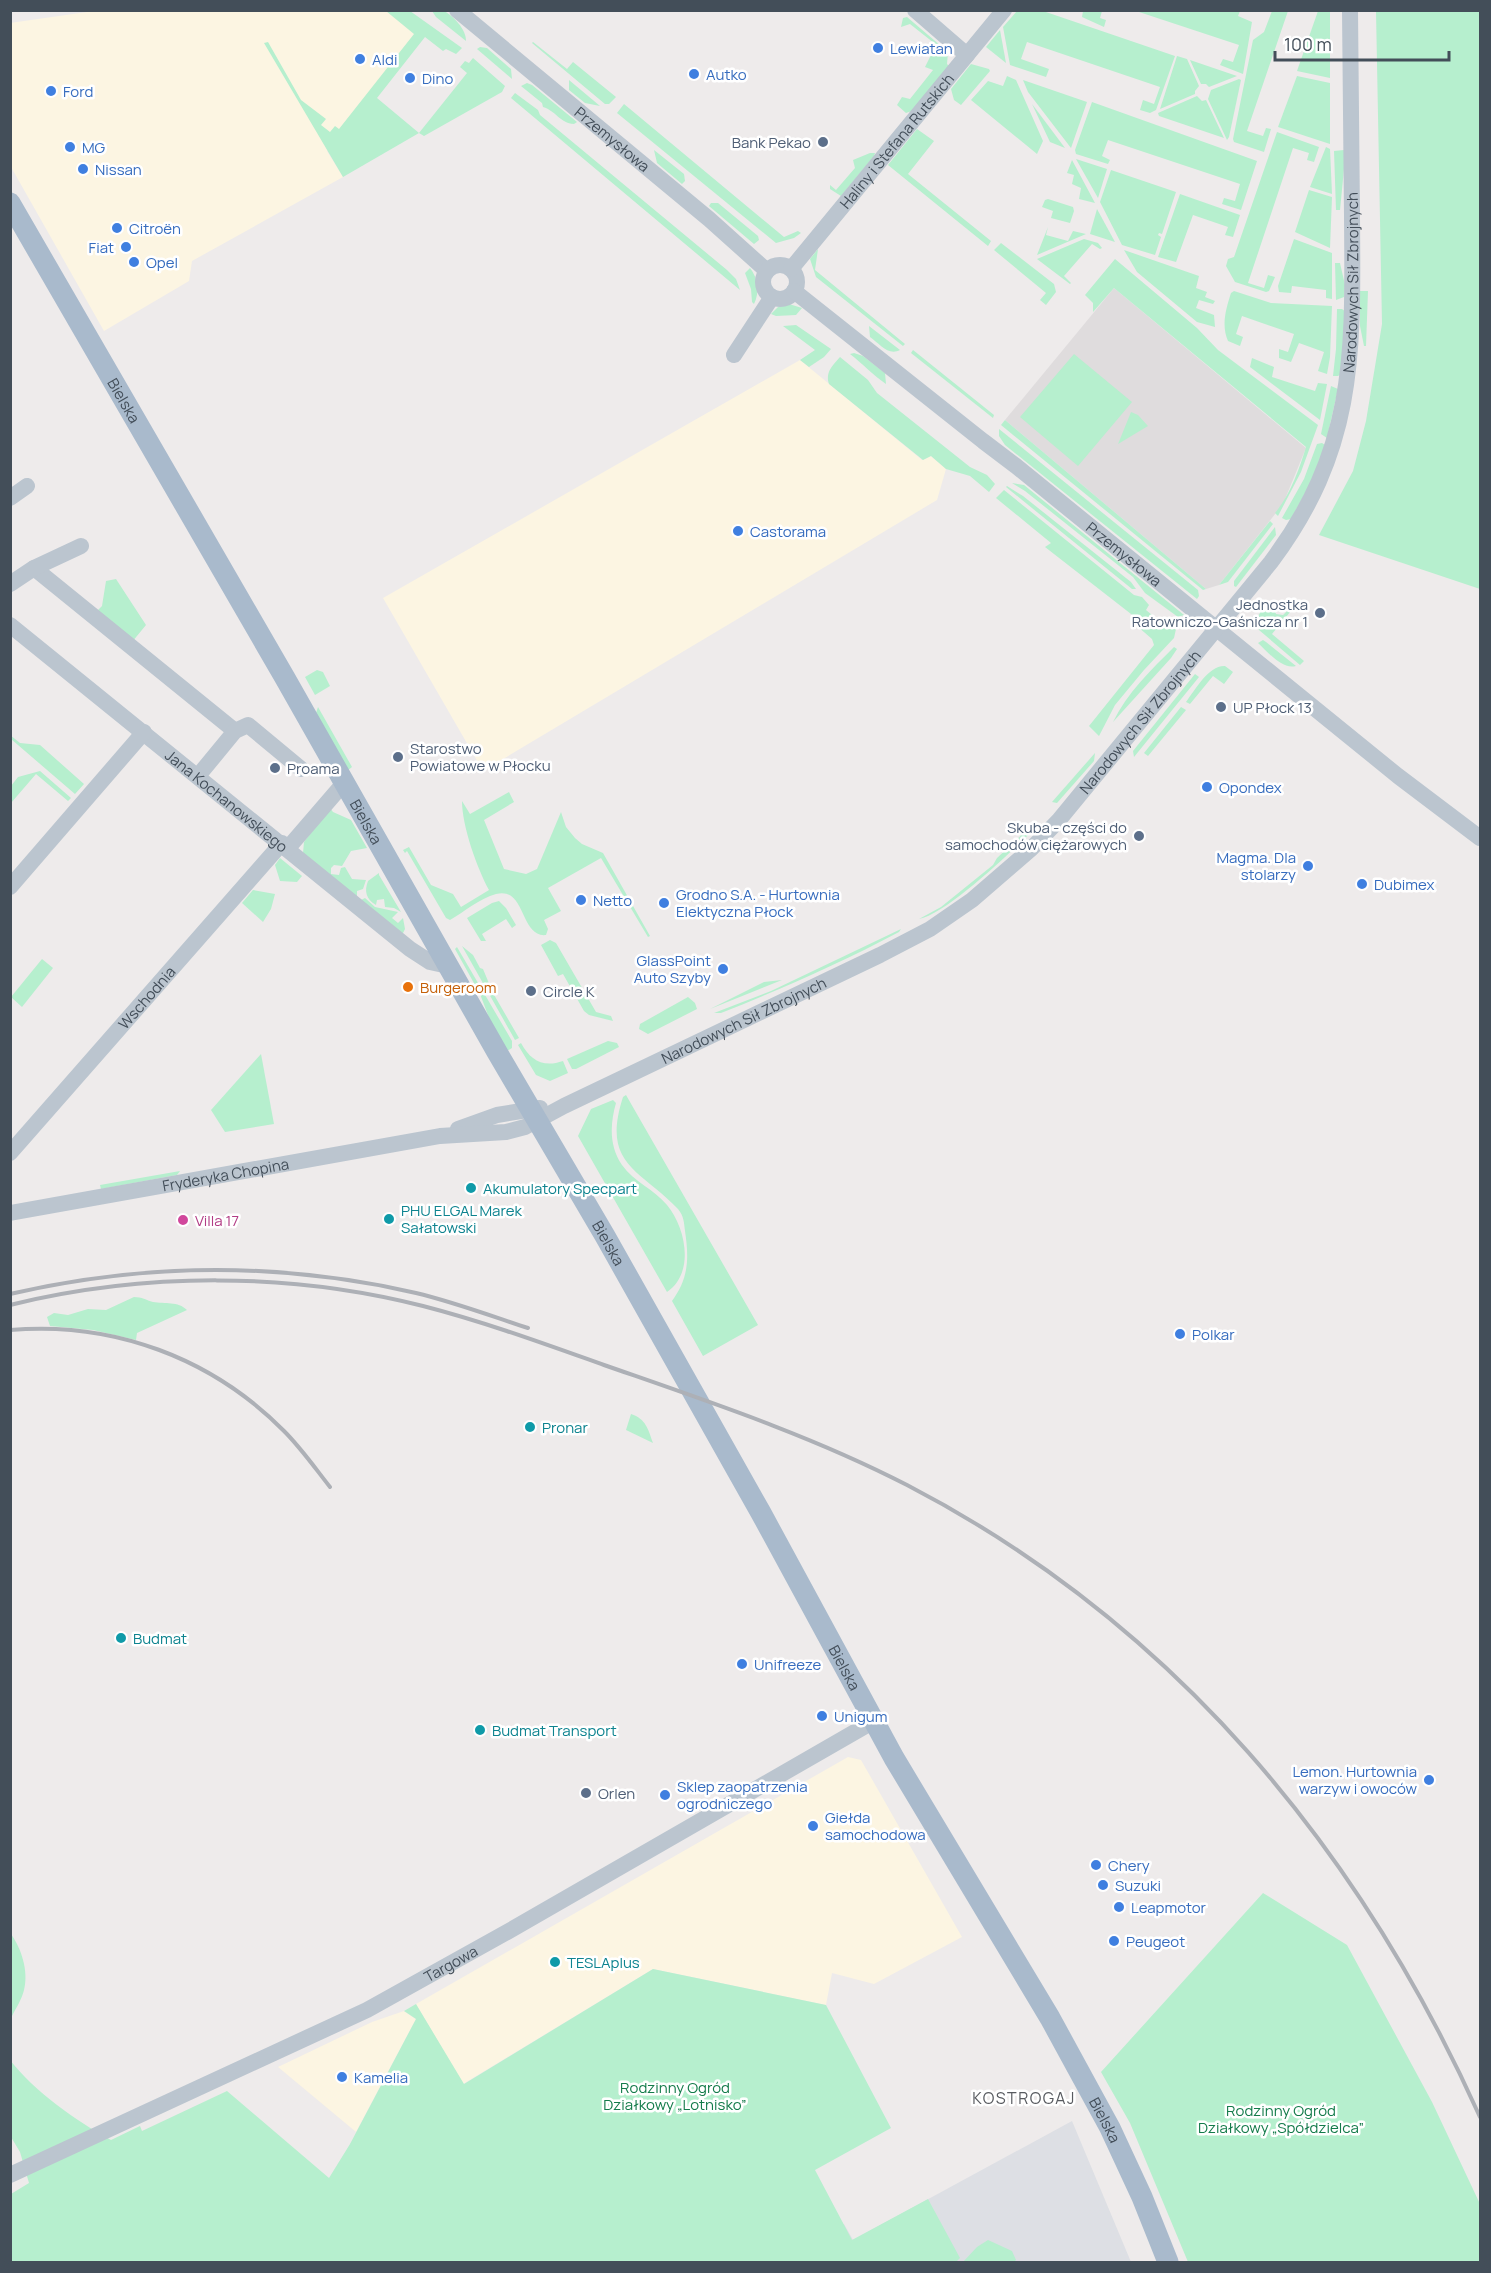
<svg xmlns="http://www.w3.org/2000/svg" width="1491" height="2273" font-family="Manrope,sans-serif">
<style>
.commercial{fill:#fcf5e2}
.education{fill:#dfdcdd}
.airport{fill:#dddfe4}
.green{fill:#b6efce}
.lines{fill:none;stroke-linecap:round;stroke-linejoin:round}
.minor{stroke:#bbc5cf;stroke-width:16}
.major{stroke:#a9bacc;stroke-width:21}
.rail{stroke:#adb0b6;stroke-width:4}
.shop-dot{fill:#3f7fe0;stroke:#fff;stroke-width:2}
.service-dot{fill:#5c6f8a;stroke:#fff;stroke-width:2}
.food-dot{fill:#e8710a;stroke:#fff;stroke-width:2}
.culture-dot{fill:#0f9aa8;stroke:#fff;stroke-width:2}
.hotel-dot{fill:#d1479c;stroke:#fff;stroke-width:2}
.labels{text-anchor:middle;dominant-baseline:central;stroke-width:5;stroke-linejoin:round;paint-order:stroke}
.shop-label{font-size:15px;fill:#366cbe;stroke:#fff;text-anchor:start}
.street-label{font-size:15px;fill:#434e59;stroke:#fff}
.service-label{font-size:15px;fill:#4e5e75;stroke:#fff;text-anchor:start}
.food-label{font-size:15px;fill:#c56008;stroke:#fff;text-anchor:start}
.culture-label{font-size:15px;fill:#0d838f;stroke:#fff;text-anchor:start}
.hotel-label{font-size:15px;fill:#b23c85;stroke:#fff;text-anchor:start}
.park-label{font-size:15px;fill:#137b4a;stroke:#fff}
.neighbourhood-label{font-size:16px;letter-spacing:1.5px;fill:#585b60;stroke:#fff}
</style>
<rect width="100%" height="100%" fill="#eeebeb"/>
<g class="commercial">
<polygon points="101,10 399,10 424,30 327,151 343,177 192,261 189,281 104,331 11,167 10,23"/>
<polygon points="800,360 922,460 931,456 946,469 937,500 483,771 383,598"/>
<polygon points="848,1757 861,1760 962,1937 874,1984 832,1973 826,2005 653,1969 463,2084 416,2004"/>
<polygon points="404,2011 416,2019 356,2132 278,2067 372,2022"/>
</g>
<polygon class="education" points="1114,288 1306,448 1283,504 1219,585 1206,589 1005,420"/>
<polygon class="airport" points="1072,2121 1131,2262 764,2262 844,2224 853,2240"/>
<g class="green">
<polygon points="386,11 410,11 462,48 456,54 446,49 443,51 425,37 377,98 419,133 467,73 460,67 465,61 469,63 473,58 505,86 502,92 424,136 419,133 343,177 264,43 268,42 301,100 326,119 321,125 330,132 335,126 339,129 414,34"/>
<path d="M432 11C435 11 439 9 442 10 452 14 467 30 466 41L436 17Z"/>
<polygon points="1017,11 1043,11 1175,56 1156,110 1150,113 1140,110 1143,100 1154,104 1160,87 1027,42 1021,59 1049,69 1046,77 1010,65 1003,27"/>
<polygon points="1083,11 1102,11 1100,18 1106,20 1104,27 1082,17"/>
<polygon points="1136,11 1240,11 1238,16 1252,22 1243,74 1220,65 1223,59 1233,62 1239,45"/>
<polygon points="1272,11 1288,11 1247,131 1263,136 1266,128 1271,129 1264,152 1234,142 1233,139 1253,40 1264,32"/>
<polygon points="1318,11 1330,11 1330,78 1297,71"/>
<polygon points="1376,11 1480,11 1480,589 1319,535 1353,471 1366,421 1382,324"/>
<polygon points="907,17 948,52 947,64 949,66 912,111 906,113 897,105 902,97 910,99 933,70 925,67 931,55 928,46 934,43 910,24 901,27 903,18"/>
<polygon points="1000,30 1006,63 986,47"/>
<polygon points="533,42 567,69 573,62 616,97 609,104 605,104 532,43"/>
<polygon points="480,47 487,48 511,69 512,79 477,49"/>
<polygon points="1177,56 1187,59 1199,86 1195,91 1195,94 1160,109"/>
<polygon points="1190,60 1237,76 1209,87 1206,84 1201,84"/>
<polygon points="971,64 989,69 990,71 961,105 954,100 951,89"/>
<polygon points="1007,76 1016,80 1043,141 1037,154 971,100 988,81 1003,86"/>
<polygon points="1297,76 1330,83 1330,144 1278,127"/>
<polygon points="1239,79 1241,80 1229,137 1227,140 1208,99 1211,90"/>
<polygon points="569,80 600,106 585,103 569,90"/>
<polygon points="1023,80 1087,102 1071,148 1028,92"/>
<path d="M527 83 532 85 577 122 574 124C560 123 556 111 543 107L542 103 521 86Z"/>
<polygon points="515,93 538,110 540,115 727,270 736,279 740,290 511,98"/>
<polygon points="1197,96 1202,101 1206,100 1224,138 1159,116 1158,113"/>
<polygon points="1092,102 1257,161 1241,210 1222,204 1224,198 1235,201 1240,184 1108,140 1102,156 1110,160 1108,164 1076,154 1075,150"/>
<polygon points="624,104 784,237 798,231 801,233 794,238 776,243 617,113"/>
<polygon points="1032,104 1065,148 1050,142"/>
<polygon points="917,129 934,141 908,174 991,241 988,246 888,165"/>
<polygon points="1277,132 1319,147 1314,162 1307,160 1309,153 1293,148 1248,283 1264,288 1268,275 1275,277 1269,291 1266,292 1235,282 1226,266 1228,259 1234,257"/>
<polygon points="1326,147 1330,149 1332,194 1310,187"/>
<polygon points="654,150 684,174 685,181 682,184 657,163"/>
<polygon points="1344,150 1344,169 1340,210 1336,210 1334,151"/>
<polygon points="870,153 875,153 874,156 841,196 830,189 830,185 836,190 855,168 853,160"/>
<polygon points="1076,159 1107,169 1098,198"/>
<polygon points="1072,160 1095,203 1079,199 1081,188 1072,184 1074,175 1067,173"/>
<polygon points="1111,170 1176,192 1162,234 1159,233 1158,235 1161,237 1155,255 1122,245 1100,202"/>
<polygon points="1309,190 1332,197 1330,248 1295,232"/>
<polygon points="1180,194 1240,215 1233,237 1225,235 1228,227 1193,215 1176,262 1158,257"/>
<polygon points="1048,199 1073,207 1074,211 1070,223 1051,218 1053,211 1042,207 1045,200"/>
<polygon points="711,203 718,203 758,236 759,240 754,244 709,206"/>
<polygon points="1097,209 1115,242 1090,234"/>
<polygon points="1048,227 1046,235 1068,241 1073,231 1086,234 1037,255"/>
<polygon points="1084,239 1098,243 1102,248 1100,249 1092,244 1064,276 1071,283 1070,284 1037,259"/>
<polygon points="1294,239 1332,253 1332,299 1326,298 1326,290 1292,286 1291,293 1279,292 1278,286"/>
<polygon points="1001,243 1054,284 1056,292 1046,305 1040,300 1046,293 994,250"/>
<polygon points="818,249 815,270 905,344 903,346 816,277 810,259"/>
<polygon points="1124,250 1199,276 1196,288 1207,292 1205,297 1215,301 1213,304 1199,300 1196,308 1214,315 1215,327 1197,322 1137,272"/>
<path d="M1115 259 1197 328 1218 350 1318 425 1301 472 1278 516 1275 513C1290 495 1299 470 1306 447L1114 288 1093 312V303L1085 295Z"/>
<polygon points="1335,263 1340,263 1345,285 1344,297 1336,300"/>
<path d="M750 268C758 278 760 292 754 304L752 302 751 289 745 273Z"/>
<path d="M1234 291 1271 303 1332 306 1330 357 1327 374 1318 371 1324 352 1299 343 1291 362 1279 358V349L1288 352 1294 334 1242 316 1236 334 1243 337 1240 346 1228 341C1221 325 1226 309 1231 293Z"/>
<polygon points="1360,291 1368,291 1366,346 1364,346 1360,326"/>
<polygon points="789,304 802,308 796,315 776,316 771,314 778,307"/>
<polygon points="1337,309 1342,309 1346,312 1341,374 1338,376 1333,376 1336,349"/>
<polygon points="796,325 831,349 824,357 809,367 800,360 815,350 783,326"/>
<path d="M869 326 900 350C888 356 880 344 870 337Z"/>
<polygon points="913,350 994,415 993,418 911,353"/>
<path d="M854 353 863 356 885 373 886 384C873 375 863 364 850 354Z"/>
<polygon points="1074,354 1132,402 1078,466 1020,417"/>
<path d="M840 357 868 380 877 393 970 467 987 475 995 484 989 492 970 476 946 469 931 456 923 460 829 384C825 372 833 365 840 357Z"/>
<polygon points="1252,358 1274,367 1272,377 1315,391 1318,383 1327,384 1320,420 1250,367"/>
<polygon points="1331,386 1338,389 1327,438 1321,434"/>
<polygon points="1131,412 1138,415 1148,426 1118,444"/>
<polygon points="1005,420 1206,589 1203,590 1001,425"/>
<polygon points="999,429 1198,590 1199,596 1197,599 1005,445 999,436"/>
<polygon points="1322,443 1325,445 1315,475 1291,519 1286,520 1282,518 1304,479 1317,444"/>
<polygon points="1012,483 1024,485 1184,615 1178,617 1145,593 1133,577 1025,491"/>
<polygon points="1007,486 1023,496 1131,582 1136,589 1132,589 1006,487"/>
<polygon points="1004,490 1134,595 1142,597 1149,605 1146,610 1164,625 1168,621 1176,629 1174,638 1144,670 1115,705 1099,736 1089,726 1154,645 1152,639 1137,626 1140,621 1045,547 1051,543 996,498"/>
<polygon points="1270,521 1273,524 1228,582 1219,585"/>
<polygon points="1275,527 1276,535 1236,587 1234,586 1234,581"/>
<polygon points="116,579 146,625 132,642 97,611 102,606 106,581"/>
<polygon points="1264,606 1274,608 1276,614 1283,615 1288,610 1291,611 1272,634 1304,661 1300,665 1259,630 1257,618"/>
<path d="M1263 640 1266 642 1296 666C1282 670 1268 652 1258 643Z"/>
<path d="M1174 647 1177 649 1171 658 1113 722C1127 693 1151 670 1174 647Z"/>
<path d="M1225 666 1233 672 1224 684 1213 676 1190 704 1186 702C1195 690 1209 665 1225 666Z"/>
<polygon points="317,670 323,672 330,686 315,695 305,677"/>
<polygon points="1195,674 1199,677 1134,757 1133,751"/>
<polygon points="318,707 352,767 347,771 316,713"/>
<polygon points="1181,707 1186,710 1148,756 1144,753"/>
<polygon points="10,735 20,743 40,745 84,784 75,794 11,739"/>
<polygon points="1095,753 1094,761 1057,803 1052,802"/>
<polygon points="40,771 71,798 68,801 36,774 11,803 11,786 18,777"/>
<path d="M509 792 514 802 484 820 504 869 526 874 537 869 561 812 566 827 575 838 582 844 603 853 650 936 648 937 601 858 548 888 561 911 544 920 548 929 546 935C520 938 526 886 496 894 480 898 464 912 450 920L446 918 407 851 405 853 403 850 409 847 431 885 453 894 461 907 489 890C477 868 462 826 462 801L470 814Z"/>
<polygon points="330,808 333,812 351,820 367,848 351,851 342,866 334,865 331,868 331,874 339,875 341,868 345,867 352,879 366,880 363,889 357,891 357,897 361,900 365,898 375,907 398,912 392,918 398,923 403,918 405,929 402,935 303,853 304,842"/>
<path d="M1028 829 1030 833C1009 854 946 914 919 919L941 907 993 865 997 858Z"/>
<polygon points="280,858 302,876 297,882 280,881 275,865"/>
<path d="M379 873V875L401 912 394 908 385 907 384 899 377 900 376 905C366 899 364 891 368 881Z"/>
<polygon points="253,890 275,894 271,909 263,922 242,903"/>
<polygon points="499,901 506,908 516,925 512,928 506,919 482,934 486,941 481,941 467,918 492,903"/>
<path d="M901 929 899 932C841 963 781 989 721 1013H714L771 991Z"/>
<polygon points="550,940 556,943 596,1012 611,1016 613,1021 589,1015 584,1011 563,974 558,976 541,945"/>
<polygon points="462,946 473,955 480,968 483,969 493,993 519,1038 515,1040"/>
<polygon points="457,947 512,1041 512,1048 507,1051 491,1023 480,994 455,949"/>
<polygon points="42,959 53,968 22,1007 11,997"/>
<polygon points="782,980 710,1009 764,982"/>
<polygon points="688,997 695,1003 697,1009 648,1034 639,1029 640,1024"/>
<polygon points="608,1041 617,1043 619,1047 576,1069 572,1069 567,1059"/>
<path d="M521 1043C530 1060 543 1068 563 1061L568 1073 550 1081 536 1075 518 1045Z"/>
<polygon points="261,1054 274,1124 225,1132 211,1110"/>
<path d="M626 1095 758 1325 703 1356 672 1301C689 1278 689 1258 685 1231 684 1223 684 1216 678 1209 640 1169 601 1165 623 1097Z"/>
<path d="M613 1100 616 1103C610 1124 609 1146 622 1165 634 1182 654 1189 667 1205 686 1228 695 1273 667 1292L578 1136 591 1109Z"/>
<polygon points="180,1171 177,1175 101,1189 100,1185"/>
<path d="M134 1297C142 1297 146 1300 153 1302 165 1304 178 1301 187 1310L137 1333 136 1340 93 1330 50 1326 47 1317 54 1313 68 1315 88 1309 106 1310Z"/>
<path d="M631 1414C646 1419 648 1429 653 1443L626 1430Z"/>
<polygon points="1263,1893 1347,1945 1432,2102 1480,2204 1480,2262 1188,2262 1130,2123 1101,2072"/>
<path d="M11 1934C21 1948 29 1971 24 1990 22 1999 16 2008 12 2016Z"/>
<path d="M653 1969 826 2005 891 2128 815 2170 852 2240 928 2199 960 2258 956 2262H11V2194L29 2183 20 2152 11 2137 10 2060C34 2091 76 2121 111 2140L140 2126 142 2131 227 2091 329 2178 350 2144 416 2019 404 2011 416 2004 464 2084Z"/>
<polygon points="988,2240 1012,2251 1016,2260 1014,2262 963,2262 977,2247"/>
</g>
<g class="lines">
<g class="minor">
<path id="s1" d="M457 10 709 219 767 271"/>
<polyline points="915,10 967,55"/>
<circle cx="780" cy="282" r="17"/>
<path id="s2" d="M791 269 1004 10"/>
<path id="s3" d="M794 291 983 441 1016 466 1398 776 1480 838"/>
<polyline points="734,355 772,297"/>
<polyline points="10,498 27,486"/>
<polyline points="34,568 235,731"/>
<polyline points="10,584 34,568 81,546"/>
<path id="s4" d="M10 625 410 949 430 962 448 966"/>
<polyline points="198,776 235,731 248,725 301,769"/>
<polyline points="288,848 344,783"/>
<polyline points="10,887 144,732"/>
<polyline points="458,1129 497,1115 540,1108"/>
<path id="s5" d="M10 1153 282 843"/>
<path id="s6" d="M10 1213 440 1136 506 1132 525 1127 564 1106 880 955 930 929 972 900 1031 849 1059 820 1271 562C1357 447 1353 352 1352 216 1351 147 1351 79 1350 10"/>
<path id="s7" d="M10 2175 367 2010 509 1931 874 1721"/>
</g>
<path class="major" id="s8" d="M10 203 285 678 497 1052 605 1236 761 1513 894 1758 1050 2018 1110 2128 1142 2197 1168 2262"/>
<g class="rail">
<path d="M10 1294C144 1263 282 1262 416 1293 454 1302 491 1316 528 1328"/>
<path d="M10 1305C145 1272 289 1272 423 1306 485 1322 545 1344 604 1365 707 1401 810 1435 907 1485 1173 1623 1359 1848 1480 2117"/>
<path d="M10 1330C113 1321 212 1358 284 1431 301 1448 315 1468 330 1487"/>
</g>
</g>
<g class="shop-dot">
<circle cx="878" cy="48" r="6"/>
<circle cx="360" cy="59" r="6"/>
<circle cx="694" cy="74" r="6"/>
<circle cx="410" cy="78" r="6"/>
<circle cx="51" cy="91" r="6"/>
<circle cx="70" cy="147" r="6"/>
<circle cx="83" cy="169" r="6"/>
<circle cx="117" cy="228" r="6"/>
<circle cx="126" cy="247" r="6"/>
<circle cx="134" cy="262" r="6"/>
<circle cx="738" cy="531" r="6"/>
<circle cx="1207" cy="787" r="6"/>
<circle cx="1308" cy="866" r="6"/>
<circle cx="1362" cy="884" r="6"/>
<circle cx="581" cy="900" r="6"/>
<circle cx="664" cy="903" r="6"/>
<circle cx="723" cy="969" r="6"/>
<circle cx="1180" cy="1334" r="6"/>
<circle cx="742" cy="1664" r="6"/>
<circle cx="822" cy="1716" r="6"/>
<circle cx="1429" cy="1780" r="6"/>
<circle cx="665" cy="1795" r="6"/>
<circle cx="813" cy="1826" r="6"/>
<circle cx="1096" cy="1865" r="6"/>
<circle cx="1103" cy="1885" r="6"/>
<circle cx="1119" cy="1907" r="6"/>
<circle cx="1114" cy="1941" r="6"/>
<circle cx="342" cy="2077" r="6"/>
</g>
<g class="service-dot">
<circle cx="823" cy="142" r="6"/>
<circle cx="1320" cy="613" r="6"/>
<circle cx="1221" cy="707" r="6"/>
<circle cx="398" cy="757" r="6"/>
<circle cx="275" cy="768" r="6"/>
<circle cx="1139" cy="836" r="6"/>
<circle cx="531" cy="991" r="6"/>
<circle cx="586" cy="1793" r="6"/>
</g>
<circle class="food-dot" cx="408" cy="987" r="6"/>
<g class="culture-dot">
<circle cx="471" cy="1188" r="6"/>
<circle cx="389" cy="1219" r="6"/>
<circle cx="530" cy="1427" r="6"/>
<circle cx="121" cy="1638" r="6"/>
<circle cx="480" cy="1730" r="6"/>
<circle cx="555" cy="1962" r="6"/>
</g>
<circle class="hotel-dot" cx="183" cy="1220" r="6"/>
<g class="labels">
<g class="shop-label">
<text x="890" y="48">Lewiatan</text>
<text x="372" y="59">Aldi</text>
<text x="706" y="74">Autko</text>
<text x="422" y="78">Dino</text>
<text x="63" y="91">Ford</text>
<text x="82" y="147">MG</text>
<text x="95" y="169">Nissan</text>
<text x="129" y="228">Citroën</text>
<text x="114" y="247" text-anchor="end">Fiat</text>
<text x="146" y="262">Opel</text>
<text x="750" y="531">Castorama</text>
<text x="1219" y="787">Opondex</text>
<text x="1296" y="857" text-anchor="end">Magma. Dla<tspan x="1296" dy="17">stolarzy</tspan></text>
<text x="1374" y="884">Dubimex</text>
<text x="676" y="894">Grodno S.A. - Hurtownia<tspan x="676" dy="17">Elektyczna Płock</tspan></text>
<text x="593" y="900">Netto</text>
<text x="711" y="960" text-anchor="end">GlassPoint<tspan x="711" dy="17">Auto Szyby</tspan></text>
<text x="1192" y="1334">Polkar</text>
<text x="754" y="1664">Unifreeze</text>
<text x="834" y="1716">Unigum</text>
<text x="1417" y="1771" text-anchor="end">Lemon. Hurtownia<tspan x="1417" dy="17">warzyw i owoców</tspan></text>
<text x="677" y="1786">Sklep zaopatrzenia<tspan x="677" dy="17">ogrodniczego</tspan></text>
<text x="825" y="1817">Giełda<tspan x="825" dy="17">samochodowa</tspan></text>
<text x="1108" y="1865">Chery</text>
<text x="1115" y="1885">Suzuki</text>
<text x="1131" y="1907">Leapmotor</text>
<text x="1126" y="1941">Peugeot</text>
<text x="354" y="2077">Kamelia</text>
</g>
<g class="street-label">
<text stroke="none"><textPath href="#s1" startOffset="202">Przemysłowa</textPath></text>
<text stroke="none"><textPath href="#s2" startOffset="166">Haliny i Stefana Rutskich</textPath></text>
<text stroke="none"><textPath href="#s6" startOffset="1774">Narodowych Sił Zbrojnych</textPath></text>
<text stroke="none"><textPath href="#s8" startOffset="228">Bielska</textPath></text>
<text stroke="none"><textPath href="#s3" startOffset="422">Przemysłowa</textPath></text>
<text stroke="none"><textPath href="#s6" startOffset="1270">Narodowych Sił Zbrojnych</textPath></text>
<text stroke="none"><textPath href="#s4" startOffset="279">Jana Kochanowskiego</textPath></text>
<text stroke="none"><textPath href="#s8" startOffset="714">Bielska</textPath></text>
<text stroke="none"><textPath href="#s5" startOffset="207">Wschodnia</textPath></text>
<text stroke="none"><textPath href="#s6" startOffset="766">Narodowych Sił Zbrojnych</textPath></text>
<text stroke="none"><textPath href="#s6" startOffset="219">Fryderyka Chopina</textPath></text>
<text stroke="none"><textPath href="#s8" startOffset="1200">Bielska</textPath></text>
<text stroke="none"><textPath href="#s8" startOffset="1686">Bielska</textPath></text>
<text stroke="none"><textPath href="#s7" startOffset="489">Targowa</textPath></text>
<text stroke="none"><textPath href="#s8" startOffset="2208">Bielska</textPath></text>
</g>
<g class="service-label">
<text x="811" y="142" text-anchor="end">Bank Pekao</text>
<text x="1308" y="604" text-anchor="end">Jednostka<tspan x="1308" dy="17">Ratowniczo-Gaśnicza nr 1</tspan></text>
<text x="1233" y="707">UP Płock 13</text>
<text x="410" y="748">Starostwo<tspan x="410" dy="17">Powiatowe w Płocku</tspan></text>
<text x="287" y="768">Proama</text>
<text x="1127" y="827" text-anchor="end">Skuba - części do<tspan x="1127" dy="17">samochodów ciężarowych</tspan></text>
<text x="543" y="991">Circle K</text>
<text x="598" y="1793">Orlen</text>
</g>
<g class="food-label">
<text x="420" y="987">Burgeroom</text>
</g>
<g class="culture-label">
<text x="483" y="1188">Akumulatory Specpart</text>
<text x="401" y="1210">PHU ELGAL Marek<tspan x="401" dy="17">Sałatowski</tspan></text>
<text x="542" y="1427">Pronar</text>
<text x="133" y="1638">Budmat</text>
<text x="492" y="1730">Budmat Transport</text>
<text x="567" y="1962">TESLAplus</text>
</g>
<g class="hotel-label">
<text x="195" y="1220">Villa 17</text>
</g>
<g class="park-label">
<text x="675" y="2087">Rodzinny Ogród<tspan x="675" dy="17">Działkowy „Lotnisko”</tspan></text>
<text x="1281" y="2110">Rodzinny Ogród<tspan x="1281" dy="17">Działkowy „Spółdzielca”</tspan></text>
</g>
<g class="neighbourhood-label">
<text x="1024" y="2098">KOSTROGAJ</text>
</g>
</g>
<rect width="1491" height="2273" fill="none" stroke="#434e59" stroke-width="24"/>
<path d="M1275 51v9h174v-9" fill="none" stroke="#434e59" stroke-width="3"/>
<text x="1284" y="51" font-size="18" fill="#434e59" stroke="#ffffff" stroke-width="4.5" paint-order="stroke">100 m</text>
</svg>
